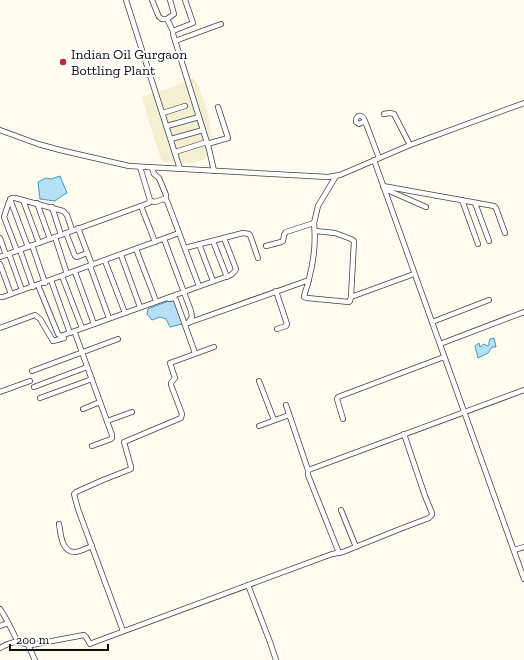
<svg xmlns="http://www.w3.org/2000/svg" width="524" height="660" font-family="'Zilla Slab',serif">
<style>
.farmland{fill:#f4efd0}
.water{fill:#b5e0f5;stroke:#3e99ca}
.lines{fill:none;stroke-linecap:round;stroke-linejoin:round}
.minor-casing{stroke:#414141;stroke-width:6}
.minor{stroke:#fff;stroke-width:4.5}
.poi-dot{fill:#bb2937;stroke:#fff;stroke-width:1.5}
.labels{text-anchor:middle;dominant-baseline:central;stroke-width:4;stroke-linejoin:round;paint-order:stroke}
.poi-label{font-size:14px;fill:#0e0e0e;stroke:#fff;text-anchor:start}
</style>
<rect width="100%" height="100%" fill="#fffbef"/>
<polygon class="farmland" points="193,78 199,87 208,114 212,140 210,153 203,160 192,163 162,162 148,119 142,97 172,87"/>
<g class="water">
<path d="M60 176 67 193C63 195 59 198 55 201L40 199 38 182 46 178 51 179Z"/>
<polygon points="171,300 177,302 183,320 182,324 170,327 166,319 160,317 152,320 147,314 148,309"/>
<polygon points="494,338 496,347 492,347 488,353 478,358 475,346 479,343 480,347 484,344 487,346 489,345 489,342 490,339"/>
</g>
<g class="lines">
<g class="minor-casing">
<g id="minor">
<polyline points="126,0 180,169"/>
<polyline points="152,0 159,17 162,19 167,19 173,31"/>
<polyline points="185,0 193,23 173,31 173,34 209,149 214,171"/>
<polyline points="167,19 174,14 170,0"/>
<polyline points="175,41 221,24"/>
<polyline points="163,113 185,106"/>
<polyline points="384,114 390,113 394,114 410,145"/>
<path d="M365 121 359 124 356 122C355 114 363 114 365 121L379 158"/>
<polyline points="167,126 199,117"/>
<polyline points="0,130 38,144 60,150 129,166 328,177 340,175 410,145 524,103"/>
<polyline points="171,139 203,130"/>
<polyline points="207,144 228,138 218,107"/>
<polyline points="175,152 207,142"/>
<polyline points="374,160 524,579"/>
<polyline points="152,168 154,174 159,178 166,195 166,199"/>
<polyline points="383,186 494,206 496,208 505,233"/>
<polyline points="385,189 426,207"/>
<polyline points="10,199 28,247"/>
<polyline points="23,200 39,243"/>
<polyline points="462,200 478,244"/>
<polyline points="151,201 155,202 164,199 167,201 199,286"/>
<polyline points="37,203 50,239"/>
<polyline points="475,203 489,241"/>
<polyline points="141,206 155,242"/>
<polyline points="52,207 61,235"/>
<path d="M314 223C316 242 314 260 309 279 308 285 305 291 304 297L307 298 349 302 350 301 351 297 354 241 351 239 335 233 315 231"/>
<polyline points="78,228 92,265"/>
<polyline points="66,233 75,256 77,257 87,253"/>
<polyline points="55,237 67,274"/>
<polyline points="0,238 6,255"/>
<polyline points="164,239 191,311 192,317 188,323"/>
<polyline points="213,241 227,277"/>
<polyline points="199,244 213,281"/>
<polyline points="32,245 45,283"/>
<polyline points="266,246 281,242 283,241 284,235 286,232 314,223 318,206 336,176"/>
<polyline points="185,248 243,233 249,234 250,235 258,258"/>
<polyline points="136,249 156,301"/>
<polyline points="20,250 33,287"/>
<polyline points="17,251 4,217 9,202 12,198 15,198 63,211 67,215 72,230"/>
<polyline points="9,254 22,290"/>
<polyline points="121,255 140,307"/>
<polyline points="0,257 149,203 150,200 140,167"/>
<polyline points="105,261 125,313"/>
<polyline points="0,264 11,294"/>
<polyline points="90,266 109,318"/>
<polyline points="75,272 94,324"/>
<polyline points="62,276 82,328"/>
<polyline points="51,280 70,333"/>
<polyline points="38,285 58,334 61,336 231,275 235,271 236,269 224,238"/>
<polyline points="276,291 287,324 286,326 277,329"/>
<polyline points="0,297 3,297 179,233"/>
<polyline points="351,297 414,274"/>
<polyline points="169,299 174,298 176,300 195,353"/>
<polyline points="432,322 489,300"/>
<polyline points="185,324 309,280"/>
<polyline points="0,328 35,315 40,319 53,341 64,338"/>
<polyline points="75,333 112,435 112,438 111,439 92,446"/>
<polyline points="440,344 524,312"/>
<polyline points="32,371 118,339"/>
<polyline points="259,381 274,420"/>
<polyline points="34,387 87,367"/>
<polyline points="0,392 30,381"/>
<polyline points="40,398 92,379"/>
<polyline points="286,405 308,470"/>
<polyline points="83,409 100,402"/>
<polyline points="343,419 337,399 338,397 444,357"/>
<polyline points="107,421 132,412"/>
<polyline points="259,426 289,415"/>
<polyline points="341,510 356,547"/>
<path d="M59 524C61 534 61 553 76 552 81 551 87 548 92 546"/>
<polyline points="514,550 524,547"/>
<polyline points="339,553 308,475 308,470 311,469 524,390"/>
<polyline points="248,585 270,642 276,660"/>
<path d="M0 609C7 619 12 631 18 642"/>
<polyline points="0,626 8,623"/>
<polyline points="123,631 78,509 74,494 76,492 103,480 131,469 131,467 124,442 181,418 182,414 171,385 171,383 175,378 170,363 214,347"/>
<polyline points="28,645 35,660"/>
<path d="M0 648C5 645 11 642 17 642 21 642 26 645 31 645L84 635 86 637 90 644 92 643 332 554 343 552 400 529 429 518 432 515V513L425 496 404 434"/>
</g>
</g>
<use href="#minor" class="minor"/>
</g>
<circle class="poi-dot" cx="63" cy="62" r="4"/>
<g class="labels">
<g class="poi-label">
<text x="71" y="54">Indian Oil Gurgaon<tspan x="71" dy="16">Bottling Plant</tspan></text>
</g>
</g>
<path d="M10 644v6h98v-6" fill="none" stroke="#0e0e0e" stroke-width="2"/>
<text x="16" y="644" font-size="12" fill="#0e0e0e" stroke="#ffffff" stroke-width="3" paint-order="stroke">200 m</text>
</svg>
